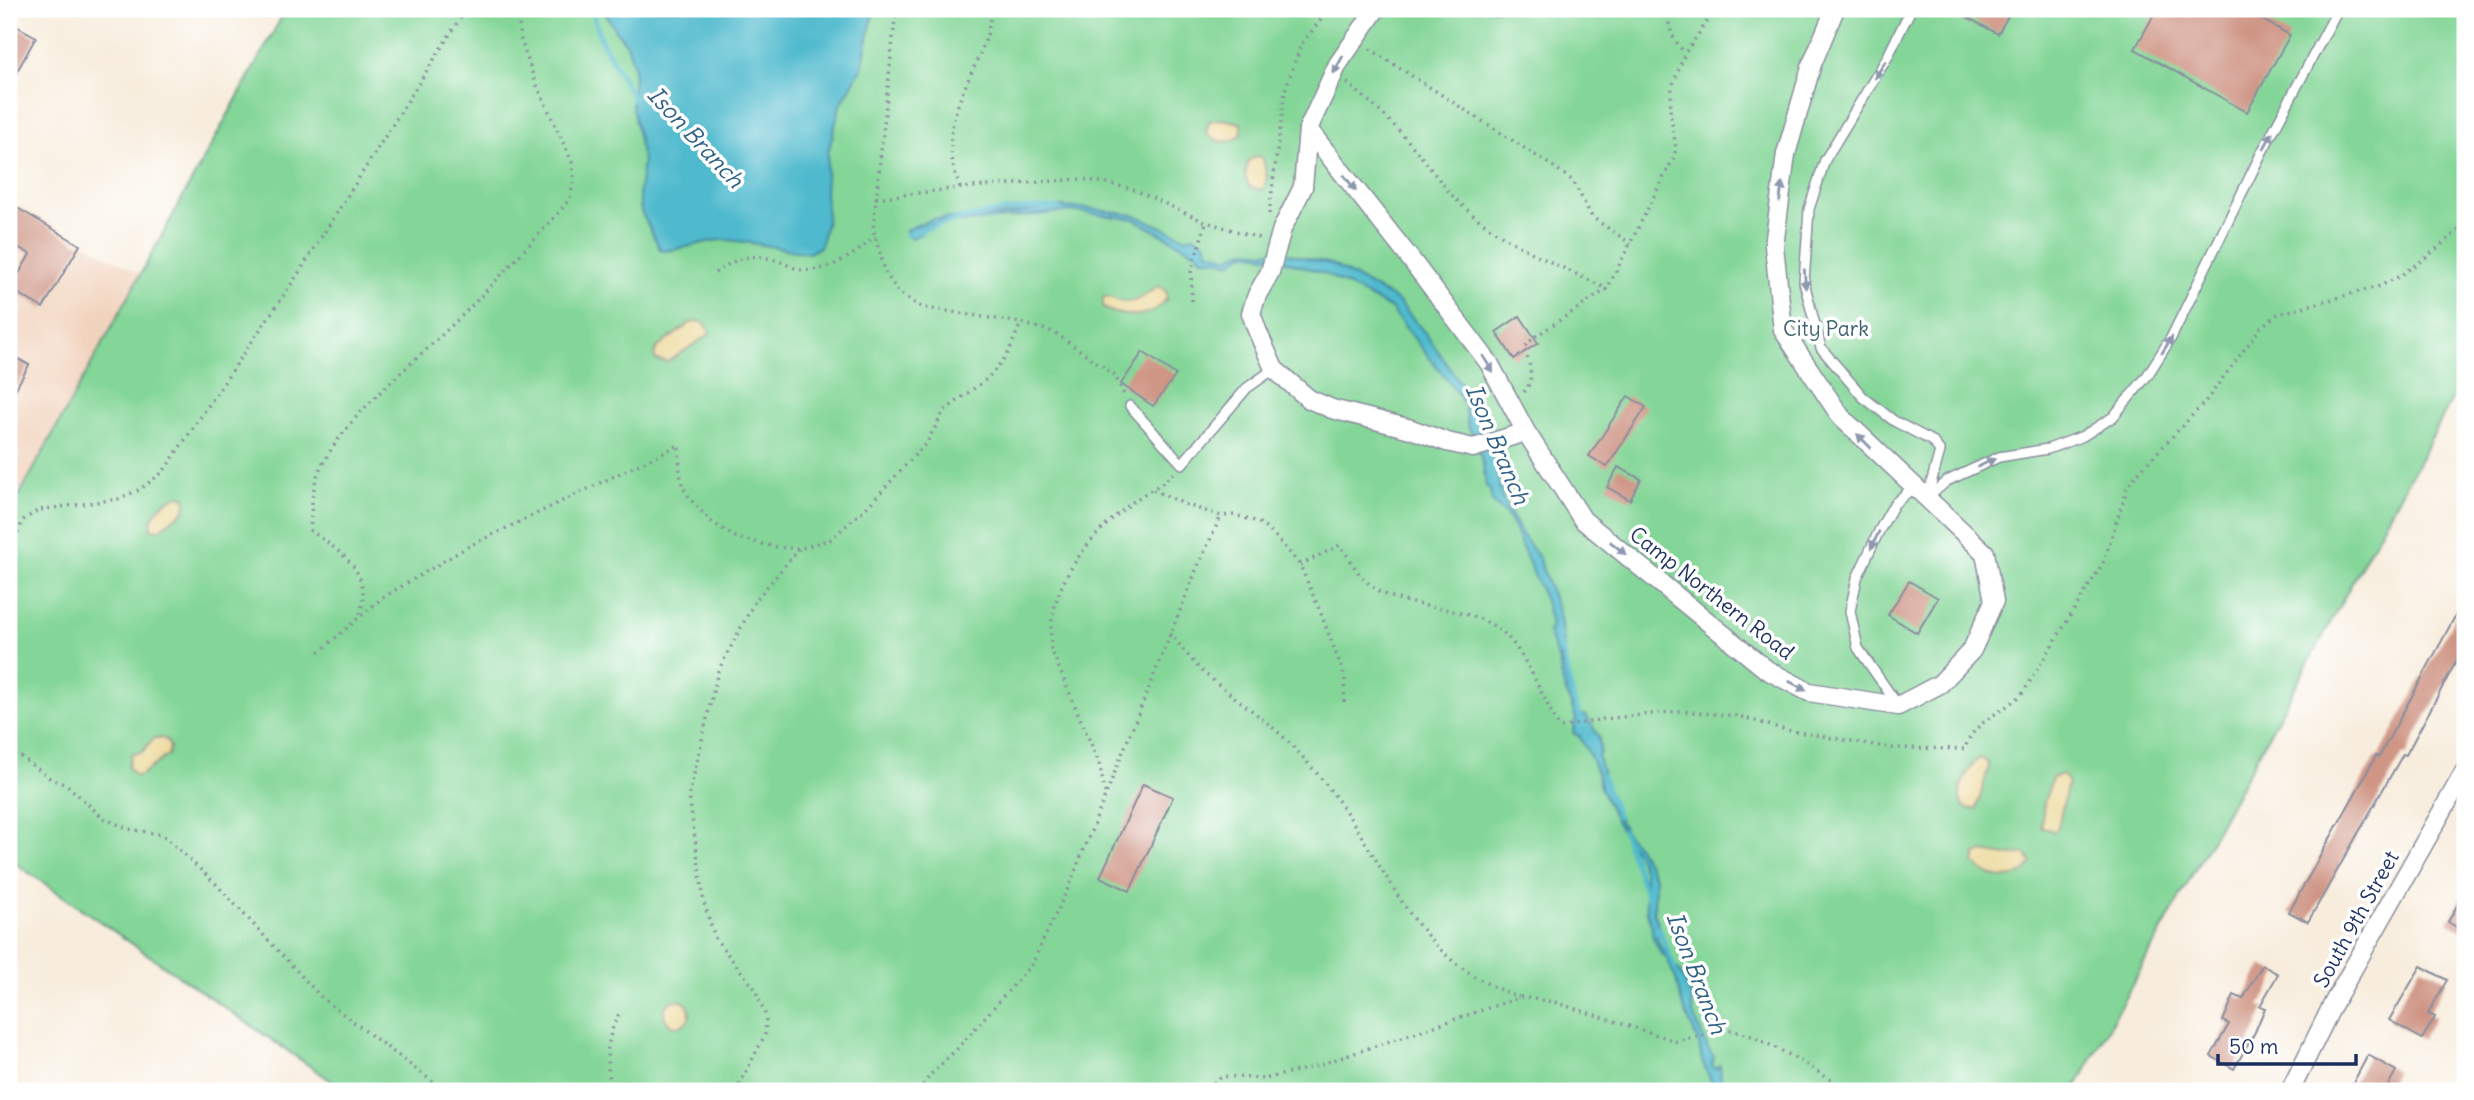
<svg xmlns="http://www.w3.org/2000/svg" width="2474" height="1100" font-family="Delius,sans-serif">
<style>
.built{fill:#f2d4be}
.green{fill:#83d697;stroke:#4f827a;stroke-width:2}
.sand{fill:#eeda9e;stroke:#84847e;stroke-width:2}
.water{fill:#50bacd;stroke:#367496;stroke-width:2}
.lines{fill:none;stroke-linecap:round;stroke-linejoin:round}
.stream{stroke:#50bacd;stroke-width:5}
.building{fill:#cf9585}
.lane-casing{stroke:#8a8e9e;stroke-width:12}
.street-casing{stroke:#8a8e9e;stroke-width:21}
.path{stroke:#8a8e9e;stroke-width:3.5;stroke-dasharray:2 5;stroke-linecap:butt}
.lane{stroke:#fff;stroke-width:9}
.street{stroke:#fff;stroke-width:18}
.oneway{fill:#8d97ae}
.labels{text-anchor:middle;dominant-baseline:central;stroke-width:7;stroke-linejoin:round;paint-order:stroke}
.park-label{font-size:21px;fill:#3a616f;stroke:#fff}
.street-label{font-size:21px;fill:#1b2f5e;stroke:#fff}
.water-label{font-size:23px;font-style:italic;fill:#2e6085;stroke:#fff}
</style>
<rect width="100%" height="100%" fill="#fff"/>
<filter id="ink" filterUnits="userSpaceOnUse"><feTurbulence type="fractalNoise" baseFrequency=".0143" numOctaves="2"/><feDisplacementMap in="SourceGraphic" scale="14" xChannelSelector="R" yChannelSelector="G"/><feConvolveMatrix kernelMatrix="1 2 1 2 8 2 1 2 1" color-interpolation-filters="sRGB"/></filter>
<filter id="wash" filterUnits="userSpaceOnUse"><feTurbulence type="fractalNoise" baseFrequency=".00686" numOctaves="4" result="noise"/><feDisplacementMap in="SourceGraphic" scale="28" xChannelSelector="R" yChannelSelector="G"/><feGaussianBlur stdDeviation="1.57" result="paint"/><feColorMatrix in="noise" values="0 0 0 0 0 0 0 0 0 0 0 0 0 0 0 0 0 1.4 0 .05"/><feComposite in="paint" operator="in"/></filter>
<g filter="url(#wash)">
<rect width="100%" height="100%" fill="#f8eddd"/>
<polygon class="built" points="9,201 140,274 21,492 9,486"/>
<polygon class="green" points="286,9 2465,9 2465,376 2074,1091 346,1091 9,859 9,514"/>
<g class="sand">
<path d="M1222 119 1241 123 1242 134C1229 145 1218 144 1206 133L1209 121Z"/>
<polygon points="1257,156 1263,158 1267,178 1263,190 1249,187 1245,176 1248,161"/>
<path d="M1158 286 1166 291 1167 298C1152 319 1124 319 1103 308V297C1111 296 1113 299 1120 301 1135 305 1147 294 1158 286Z"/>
<polygon points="699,321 706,324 710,334 667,362 656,360 654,354 657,348 690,323"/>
<path d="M176 496 184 497 186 502 185 510 159 530 151 529C149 515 163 501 176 496Z"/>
<polygon points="154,738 161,738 167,740 170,748 168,755 141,775 135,776 128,767 131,754 142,752"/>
<path d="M1980 758 1987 761 1989 766 1977 808C1945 816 1965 765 1980 758Z"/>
<polygon points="2061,774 2068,782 2058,827 2054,832 2041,826 2044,803 2052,778"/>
<path d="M1982 852 2006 856 2025 853 2032 863C2020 884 1988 882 1974 862L1976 854Z"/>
<circle cx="677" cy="1013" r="13"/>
</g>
<g class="water">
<path d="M603 9H874L862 67 840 106 828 153 825 190 827 220 820 247 809 253C784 250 743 239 721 240 700 242 681 250 661 251L641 211 639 192 643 161 632 107 634 69 628 46 615 30Z"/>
<polygon points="1057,207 1083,208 1135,215 1186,238 1194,236 1205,242 1208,251 1229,258 1244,250 1267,252 1273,250 1331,264 1397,300 1426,334 1463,387 1479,417 1482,433 1488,438 1494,459 1502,498 1523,536 1538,556 1560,617 1564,651 1560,657 1574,706 1578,713 1586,716 1599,737 1600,753 1598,755 1606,790 1614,808 1627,835 1638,847 1655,877 1654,913 1662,932 1656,935 1661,948 1669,956 1671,963 1680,971 1693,1000 1691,1002 1693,1014 1708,1049 1714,1057 1712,1066 1716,1069 1720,1065 1721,1081 1728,1091 1716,1091 1702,1061 1699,1043 1682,1004 1676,979 1666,957 1660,952 1652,935 1652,927 1647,912 1644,871 1638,856 1624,836 1600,788 1598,775 1591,758 1579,736 1573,733 1576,718 1563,684 1559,662 1548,632 1551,625 1545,600 1513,526 1506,514 1492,502 1490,490 1486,486 1483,464 1473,434 1468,427 1464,404 1455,390 1390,308 1326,274 1273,257 1245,253 1231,263 1217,259 1201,259 1200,255 1134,219 1072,211 967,222 941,221 919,229 922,233 912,238 908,237 906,230 932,219 998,216"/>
</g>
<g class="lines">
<g class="stream">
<polyline points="592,9 601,40 635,101"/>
<path d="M907 235C950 219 1013 206 1058 208"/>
<polyline points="1562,649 1573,698 1582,721"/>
<polyline points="1602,776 1617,816"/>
<polyline points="1623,831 1648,898"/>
<polyline points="1658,927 1675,970"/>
</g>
</g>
<g id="blocks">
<g class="building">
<polygon points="1952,9 2012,9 1998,34"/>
<polygon points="2157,9 2243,9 2290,35 2247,112 2135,49"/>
<polygon points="9,22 36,37 9,86"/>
<polygon points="9,203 80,245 43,308 10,289 30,254 9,242"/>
<polygon points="1520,316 1538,343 1514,359 1496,332"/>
<polygon points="1143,352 1176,375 1153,406 1121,384"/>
<polygon points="9,354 29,365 9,401"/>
<polygon points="1628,396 1646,407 1607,467 1589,456"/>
<polygon points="1618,467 1641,479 1630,500 1607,487"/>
<polygon points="1909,581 1938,598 1917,633 1888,615"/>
<polygon points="2465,598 2465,645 2406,755 2403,754 2308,922 2289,912 2376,756 2379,757"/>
<polygon points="1143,784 1173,797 1130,891 1100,877"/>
<polygon points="2465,891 2465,932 2448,922"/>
<polygon points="2262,965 2278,974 2260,1006 2265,1008 2255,1032 2234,1069 2211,1056 2229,1024 2223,1021 2234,995 2243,999"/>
<polygon points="2421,966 2447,980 2428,1014 2435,1017 2422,1039 2389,1020"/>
<polygon points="2368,1055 2396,1071 2385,1091 2364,1091 2352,1085"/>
</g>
</g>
</g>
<g filter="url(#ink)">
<use href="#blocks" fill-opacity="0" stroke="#8a8e9e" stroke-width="2"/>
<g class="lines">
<g class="lane-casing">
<g id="lane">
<polyline points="1911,9 1887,58 1825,160 1809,209 1804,282 1821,348 1863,397 1894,421 1932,441 1940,451 1927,498"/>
<polyline points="1130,406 1182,464 1247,388 1274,369"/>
<polyline points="1927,498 1947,481 1999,457 2048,449 2083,436 2113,417 2147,376 2171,338 2261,154 2338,9"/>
<polyline points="1897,704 1858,648 1850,611 1857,578 1879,531 1894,504 1915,486"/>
</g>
</g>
<g class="street-casing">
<g id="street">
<polyline points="1376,9 1338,64 1308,129 1303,187 1282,229 1270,272 1257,295 1251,313 1257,330 1274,369 1309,399 1332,409 1411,429 1447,442 1473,448 1526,432"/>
<polyline points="1308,129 1409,257 1489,363 1526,432 1583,520 1767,670 1809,692 1898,706 1940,684 1972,650 1994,601 1985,553 1841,417 1783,330 1774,246 1786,154 1812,64 1835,9"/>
<polyline points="2290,1091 2334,1002 2465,771"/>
</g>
</g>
<g class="path">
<polyline points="896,9 873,229 886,274 899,293 921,307 1021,323 1054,332 1115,375 1124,395"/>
<path d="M1666 9C1669 27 1672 40 1685 53"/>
<polyline points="1370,49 1554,167 1573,181 1592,217 1631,244"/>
<path d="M1347 83C1374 104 1397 127 1419 154 1434 172 1446 191 1464 207 1504 244 1559 265 1607 289"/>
<path d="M960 188C936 127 964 96 985 41 989 31 990 19 991 9"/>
<polyline points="876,198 960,188 1081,179 1108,183 1135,190 1203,221 1262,239"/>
<polyline points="1269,214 1285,90 1301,45 1329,9"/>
<path d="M715 273C739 256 753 252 781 262 787 265 796 269 802 270 830 272 857 254 875 236"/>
<polyline points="1192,301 1191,272 1206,223"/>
<path d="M1524 392C1536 378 1529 363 1524 347L1536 336 1607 289 1674 157 1676 148 1670 112 1672 87 1685 53 1716 9"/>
<polyline points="1153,490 1187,505 1221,516 1235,515 1258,522 1275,536 1300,565 1320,611 1345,677 1344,705"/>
<polyline points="9,552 23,520 39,510 118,499 139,490 163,472 298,274 466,9"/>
<path d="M1300 565 1340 545C1348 556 1355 570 1365 580 1401 615 1462 600 1501 631 1527 653 1542 698 1560 728L1603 719 1680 711 1738 716 1786 730 1892 748 1965 749C1972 720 2007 712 2024 691L2103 563 2128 486 2136 475 2205 402 2261 327 2278 314 2380 286 2398 277 2424 259 2465 225"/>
<path d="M360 614C373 570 341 553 310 530 312 509 311 486 321 467 350 412 404 372 447 330 487 292 524 250 561 210L570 198 574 180 572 162 535 81 521 40 519 24 524 9"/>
<path d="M1170 633C1180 645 1190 659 1201 670 1233 699 1270 720 1299 753 1321 777 1340 801 1357 829 1403 902 1430 967 1519 997"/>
<polyline points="319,652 382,598 469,546 679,445 680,474 684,489 694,504 713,523 737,538 776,547 799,549 831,539 868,506 927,442 944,411 988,378 1007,355 1021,323"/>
<polyline points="9,748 51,779 67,785 103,818 129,829 163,835 215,883 323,999 445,1091"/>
<path d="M1105 793 1099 763 1051 649C1046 587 1087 537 1134 501 1147 491 1162 486 1173 473"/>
<path d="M613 1091C604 1061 605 1041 620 1012"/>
<polyline points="736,1091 765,1035 766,1016 755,989 715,938 704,903 689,796 718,671 755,601 799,549"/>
<polyline points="919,1091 931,1074 957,1049 1032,964 1069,886 1197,568 1221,516"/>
<polyline points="1202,1091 1223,1076 1264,1079 1310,1068 1521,997 1554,1002 1676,1041 1730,1030 1752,1036 1792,1056 1849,1091"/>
</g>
<use href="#lane" class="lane"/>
<use href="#street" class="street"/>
</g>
<defs><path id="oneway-solid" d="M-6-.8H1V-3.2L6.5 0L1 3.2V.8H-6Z" transform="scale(1.75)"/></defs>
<g class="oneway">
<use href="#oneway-solid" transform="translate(1338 65) rotate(119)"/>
<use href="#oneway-solid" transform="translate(1880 70) rotate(122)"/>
<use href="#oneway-solid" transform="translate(2268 141) rotate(-62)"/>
<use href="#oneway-solid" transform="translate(1350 183) rotate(52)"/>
<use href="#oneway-solid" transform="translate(1781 192) rotate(-82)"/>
<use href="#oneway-solid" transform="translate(1805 279) rotate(86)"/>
<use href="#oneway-solid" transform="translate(2167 345) rotate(-58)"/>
<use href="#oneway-solid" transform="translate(1488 364) rotate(58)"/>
<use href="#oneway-solid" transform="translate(1864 441) rotate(-135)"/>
<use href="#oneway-solid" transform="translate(1986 463) rotate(-25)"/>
<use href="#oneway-solid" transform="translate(1875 540) rotate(115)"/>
<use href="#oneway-solid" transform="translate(1618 548) rotate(39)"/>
<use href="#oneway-solid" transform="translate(1798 686) rotate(28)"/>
</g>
</g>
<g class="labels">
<g class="park-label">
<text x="1826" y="328">City Park</text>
</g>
<g class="street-label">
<text transform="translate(1712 593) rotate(38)">Camp Northern Road</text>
<text transform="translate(2356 919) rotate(-61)">South 9th Street</text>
</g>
<g class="water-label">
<text transform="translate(696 137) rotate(47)">Ison Branch</text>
<text transform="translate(1498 444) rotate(67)">Ison Branch</text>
<text transform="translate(1697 973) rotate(69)">Ison Branch</text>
</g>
</g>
<rect width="2474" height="1100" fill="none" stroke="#fff" stroke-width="35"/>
<path d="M2218 1054v10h138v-10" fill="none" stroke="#1b2f5e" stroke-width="3.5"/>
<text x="2229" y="1054" font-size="21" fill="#1b2f5e" stroke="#ffffff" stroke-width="5" paint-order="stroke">50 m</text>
</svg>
